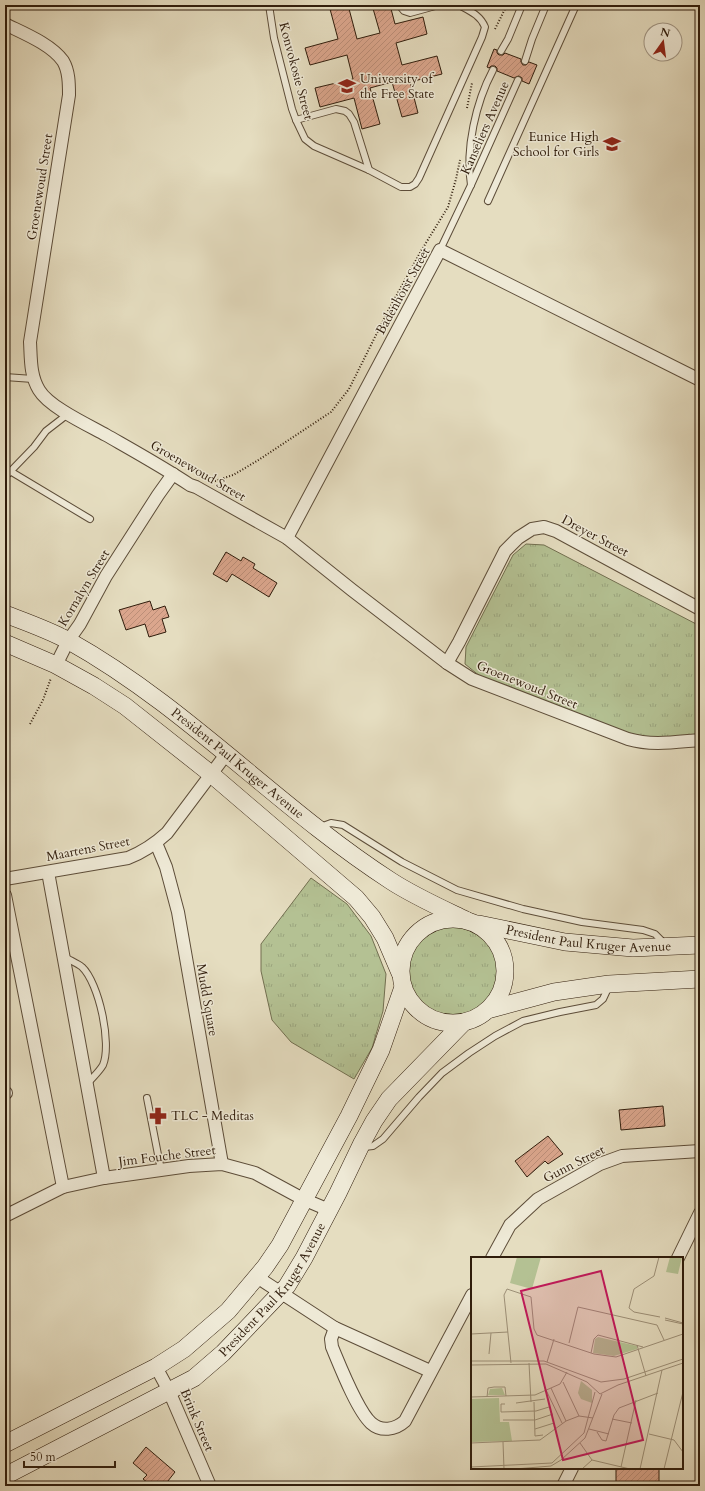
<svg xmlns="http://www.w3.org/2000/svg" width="705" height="1491" font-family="Cardo,serif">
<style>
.grass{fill:url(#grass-tufts);stroke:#726f50}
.building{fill:url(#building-hatch);stroke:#301d0c}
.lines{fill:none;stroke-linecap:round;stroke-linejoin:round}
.lane-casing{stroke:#5d4d39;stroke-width:8}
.street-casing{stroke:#5d4d39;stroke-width:14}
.secondary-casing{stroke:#301d0c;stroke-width:18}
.path{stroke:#301d0c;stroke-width:2;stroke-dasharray:1 2;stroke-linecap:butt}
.lane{stroke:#eee9d6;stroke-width:6}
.street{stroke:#eee9d6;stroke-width:12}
.secondary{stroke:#eee9d6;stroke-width:17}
.labels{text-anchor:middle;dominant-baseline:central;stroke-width:3;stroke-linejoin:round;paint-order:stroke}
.street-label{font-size:13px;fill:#301d0c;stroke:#eee9d6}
.poi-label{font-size:13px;fill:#301d0c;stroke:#eee9d6;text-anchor:start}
.inset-road{fill:none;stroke:#9d9078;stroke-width:1}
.view{fill:#c2185b;fill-opacity:0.15;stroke:#c2185b;stroke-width:2}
.inset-edge{fill:none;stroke:#301d0c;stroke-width:2}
</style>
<defs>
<pattern id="grass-tufts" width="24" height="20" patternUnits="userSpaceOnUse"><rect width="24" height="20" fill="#b4c193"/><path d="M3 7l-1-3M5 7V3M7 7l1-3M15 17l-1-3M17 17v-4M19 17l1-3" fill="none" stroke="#9ba57e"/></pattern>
<pattern id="building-hatch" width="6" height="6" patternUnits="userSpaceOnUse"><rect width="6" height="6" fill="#dba68d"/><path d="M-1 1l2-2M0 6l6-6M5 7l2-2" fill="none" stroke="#bc8e78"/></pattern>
</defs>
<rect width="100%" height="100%" fill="#e5ddc0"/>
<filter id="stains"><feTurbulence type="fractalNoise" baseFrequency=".005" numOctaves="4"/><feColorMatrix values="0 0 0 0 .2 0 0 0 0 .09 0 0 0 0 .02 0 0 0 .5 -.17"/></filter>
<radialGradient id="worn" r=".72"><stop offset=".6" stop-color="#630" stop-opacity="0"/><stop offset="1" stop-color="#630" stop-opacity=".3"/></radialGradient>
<g class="grass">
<polygon points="526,544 544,545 700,626 700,735 637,739 481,677 465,664 466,647 513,555"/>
<polygon points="311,878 347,904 371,936 386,974 383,1011 372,1048 354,1079 291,1042 272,1020 261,971 261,944"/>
<circle cx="452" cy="974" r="47"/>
</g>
<g class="building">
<polygon points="348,5 357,39 380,33 372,5 390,5 395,24 423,17 427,34 396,43 402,65 437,56 442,74 410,82 418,113 402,117 392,82 370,88 380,124 362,129 354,98 320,107 315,88 353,79 347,55 310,65 305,48 338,39 330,9"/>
<polygon points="494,49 497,50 497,53 499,55 503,55 505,53 521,59 521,62 523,65 526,65 529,62 537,65 529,84 522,81 522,78 519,76 514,78 497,71 497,68 495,66 491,66 489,68 487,67"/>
<polygon points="226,552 241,561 243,557 255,564 253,568 277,583 269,597 232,574 227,582 213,574"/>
<polygon points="150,601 153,610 165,606 169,617 162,619 166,632 149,637 145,624 126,630 119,610"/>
<polygon points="663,1106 665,1126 621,1130 619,1110"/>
<polygon points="548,1136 563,1154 548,1164 545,1161 527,1177 515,1161"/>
<polygon points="146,1447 175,1472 164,1486 152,1486 143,1479 147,1475 133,1463"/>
<rect x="616" y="1468" width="43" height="18"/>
</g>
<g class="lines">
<g class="lane-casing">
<g id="lane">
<path d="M269 5 274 38 292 109 296 120 305 139 314 146 369 170 401 187H410L415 184 419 178 482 37 485 27C480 15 470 11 459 5"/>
<polyline points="399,5 404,11 410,13 439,5"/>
<polyline points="501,51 508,39 522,5"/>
<polyline points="525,61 532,39 546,5"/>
<polyline points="296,120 336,109 345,111 349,114 354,122 369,170"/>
<path d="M471 185C465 149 476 102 493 70"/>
<polyline points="488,201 576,5"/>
<polyline points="440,250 471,185 518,80"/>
<polyline points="5,377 33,379"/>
<polyline points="10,471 90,519"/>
<polyline points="5,477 34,447 46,431 68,414"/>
<polyline points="320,827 331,823 343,825 402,862 457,890 523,909 582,922 643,930 655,934 664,943"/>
<path d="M63 956C69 960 77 963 82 967 99 983 112 1044 103 1065 99 1072 92 1078 87 1084"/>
<polyline points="147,1098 161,1170"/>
<polyline points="364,1147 373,1146 383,1139 419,1097 442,1073 469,1053 495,1036 523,1021 560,1012 596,1005 603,999 609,986"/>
</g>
</g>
<g class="street-casing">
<g id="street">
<path d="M5 24C23 33 51 44 63 61 69 71 69 84 69 95L30 342C31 359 30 375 39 390 49 407 88 425 106 435 134 451 163 467 190 485L196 487 287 538 352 590 447 663 472 679 628 739C652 746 675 742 700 740"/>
<polyline points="287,538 440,250 700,380"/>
<polyline points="447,663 459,642 505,551 518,538 532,529 544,527 556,531 700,609"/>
<polyline points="56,665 68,641 80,624 106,576 158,495 173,474"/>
<polyline points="156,843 166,867 178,912 222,1164"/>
<polyline points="48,872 104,1178"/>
<path d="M5 879 128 858C143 852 155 844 167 833L227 753"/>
<polyline points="5,895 63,1187"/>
<polyline points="5,1093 6,1093"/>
<polyline points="5,1216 63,1187 104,1178 189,1166 222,1164 255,1173 303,1199 329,1210"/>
<polyline points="492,1258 510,1225 538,1199 600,1164 622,1156 700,1151"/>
<polyline points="678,1258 700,1213"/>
<polyline points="257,1277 335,1328 430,1371"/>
<path d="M335 1328 331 1339 332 1347C340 1366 357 1410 371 1423 381 1432 395 1430 405 1421L472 1295"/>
<polyline points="156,1367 169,1391 210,1486"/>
<polyline points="563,1486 572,1468"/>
</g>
</g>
<g class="secondary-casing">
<g id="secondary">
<path id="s1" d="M5 614C26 622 49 630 69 641 187 707 278 808 391 881 414 896 441 908 466 920"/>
<polyline points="5,643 56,665 94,686 125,706 211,774 356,898 372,917 385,938 400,973"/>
<circle cx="453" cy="971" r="52"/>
<path id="s2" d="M479 924 565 942 633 948 700 945"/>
<polyline points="491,1009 554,992 609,984 700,979"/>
<polyline points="5,1444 156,1367 184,1349 228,1311 265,1267 280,1245 349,1116 381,1050 403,987"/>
<path id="s3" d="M5 1476 194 1378 223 1353 287 1286 304 1258 338 1193 362 1143 374 1121 389 1099 464 1022"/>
</g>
</g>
<g class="path">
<polyline points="495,29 507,5"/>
<polyline points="467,108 472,83"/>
<polyline points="212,482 233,475 257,461 331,412 349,389 389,309 421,251 448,207 456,179 460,160"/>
<polyline points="30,724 43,700 51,678"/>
</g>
<use href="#lane" class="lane"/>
<use href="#street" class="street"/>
<use href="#secondary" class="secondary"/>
</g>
<defs>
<g id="university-bare" transform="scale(1.38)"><path d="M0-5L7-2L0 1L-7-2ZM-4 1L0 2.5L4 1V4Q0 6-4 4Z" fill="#8f2418" stroke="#eee9d6" stroke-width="2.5" paint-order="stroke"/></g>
<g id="school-bare" transform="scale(1.38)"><path d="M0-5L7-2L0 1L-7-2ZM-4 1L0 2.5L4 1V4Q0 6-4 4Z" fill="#8f2418" stroke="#eee9d6" stroke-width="2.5" paint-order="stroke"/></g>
<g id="pharmacy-bare" transform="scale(1.38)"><path d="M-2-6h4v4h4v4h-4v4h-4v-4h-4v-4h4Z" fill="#8f2418" stroke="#eee9d6" stroke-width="2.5" paint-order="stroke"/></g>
</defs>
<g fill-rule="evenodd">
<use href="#university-bare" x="347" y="86"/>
<use href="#school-bare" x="612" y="144"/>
<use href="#pharmacy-bare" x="158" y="1116"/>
</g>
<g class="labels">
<g class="street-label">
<text transform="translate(296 71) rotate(75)">Konvokosie Street</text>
<text transform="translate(485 128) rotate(-66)">Kanseliers Avenue</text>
<text transform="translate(40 187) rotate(-81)">Groenewoud Street</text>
<text transform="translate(403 291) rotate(-61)">Badenhorst Street</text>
<text transform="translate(198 471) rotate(30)">Groenewoud Street</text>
<text transform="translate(595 536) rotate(28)">Dreyer Street</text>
<text transform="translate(84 588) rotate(-59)">Kornalyn Street</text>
<text transform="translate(527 685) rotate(22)">Groenewoud Street</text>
<text stroke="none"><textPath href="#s1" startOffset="278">President Paul Kruger Avenue</textPath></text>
<text transform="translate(88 849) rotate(-11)">Maartens Street</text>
<text stroke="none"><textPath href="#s2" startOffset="111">President Paul Kruger Avenue</textPath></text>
<text transform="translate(207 1000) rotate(80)">Mudd Square</text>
<text transform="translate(167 1156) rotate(-7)">Jim Fouche Street</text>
<text transform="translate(574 1164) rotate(-27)">Gunn Street</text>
<text stroke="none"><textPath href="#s3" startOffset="332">President Paul Kruger Avenue</textPath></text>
<text transform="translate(197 1420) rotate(67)">Brink Street</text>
</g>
<g class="poi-label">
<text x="360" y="79">University of<tspan x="360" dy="15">the Free State</tspan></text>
<text x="599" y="137" text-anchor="end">Eunice High<tspan x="599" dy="15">School for Girls</tspan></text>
<text x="171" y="1116">TLC - Meditas</text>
</g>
</g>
<g transform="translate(471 1257)">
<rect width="212" height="212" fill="#e5ddc0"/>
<path d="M127 80 166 89V92L143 99 122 96 124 82ZM110 124 121 133V146L110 142 107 136Z" fill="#b4c193"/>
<path d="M31 131 34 138H17L19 132Z" fill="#b4c193"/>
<path d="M46 0H70L61 32 39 26ZM199 0H211L207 17 195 15ZM28 141 29 165H38L41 184 0 185V142Z" fill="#b4c193"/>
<path class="inset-road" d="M188 0 183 19 163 32 158 51 163 55 189 60M194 61 212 66M194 63 212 67M0 77 37 75M98 86 107 50 186 68 193 83M166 88 175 119M120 96 123 82 127 78 172 90M18 97 20 76M0 104H73L130 125 153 122 212 102M76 105 83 82M40 106 33 38 36 32 60 40 63 72 66 78 123 97 145 100 212 77M58 106 60 145M0 108 75 107 116 125 129 137 147 128 212 106M92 125 108 159M80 131 95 164M75 133 91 166M0 140 64 138 89 127 96 115M16 140 17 131 23 130H34L35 139M63 145 64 179 72 178M45 146 74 142M34 147H30V155L65 154 78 150M141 162 161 166M32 163H64L82 157M64 172 83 166M118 172 138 177M126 175 131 183 135 184 143 158 148 151 187 136M178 177 203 183 212 195M32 185 33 212M0 186 69 183 95 164 108 159 122 161M109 186 121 203 159 212M0 210 81 206 113 176 124 135M150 210 165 143M44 212 80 209 90 203 114 181 131 137M111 212 121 203M169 212 191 113M193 212 212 135"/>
<path class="view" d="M130 14 172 183 92 203 50 34Z"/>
<rect width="212" height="212" class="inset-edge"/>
</g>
<rect width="705" height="1491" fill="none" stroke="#e5ddc0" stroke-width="20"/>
<rect x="6" y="6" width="693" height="1479" fill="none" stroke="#301d0c" stroke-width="2"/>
<rect x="10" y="10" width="685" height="1471" fill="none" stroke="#301d0c"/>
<g transform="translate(663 42) rotate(14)"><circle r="19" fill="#eee9d6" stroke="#a29785"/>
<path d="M0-3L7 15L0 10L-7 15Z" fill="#8f2418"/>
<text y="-6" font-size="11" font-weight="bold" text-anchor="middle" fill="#301d0c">N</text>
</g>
<path d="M24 1461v6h91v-6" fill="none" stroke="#301d0c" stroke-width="2"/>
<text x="30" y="1461" font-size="12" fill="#301d0c" stroke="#eee9d6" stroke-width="3" paint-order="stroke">50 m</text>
<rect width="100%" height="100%" filter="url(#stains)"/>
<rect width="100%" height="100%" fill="url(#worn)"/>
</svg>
